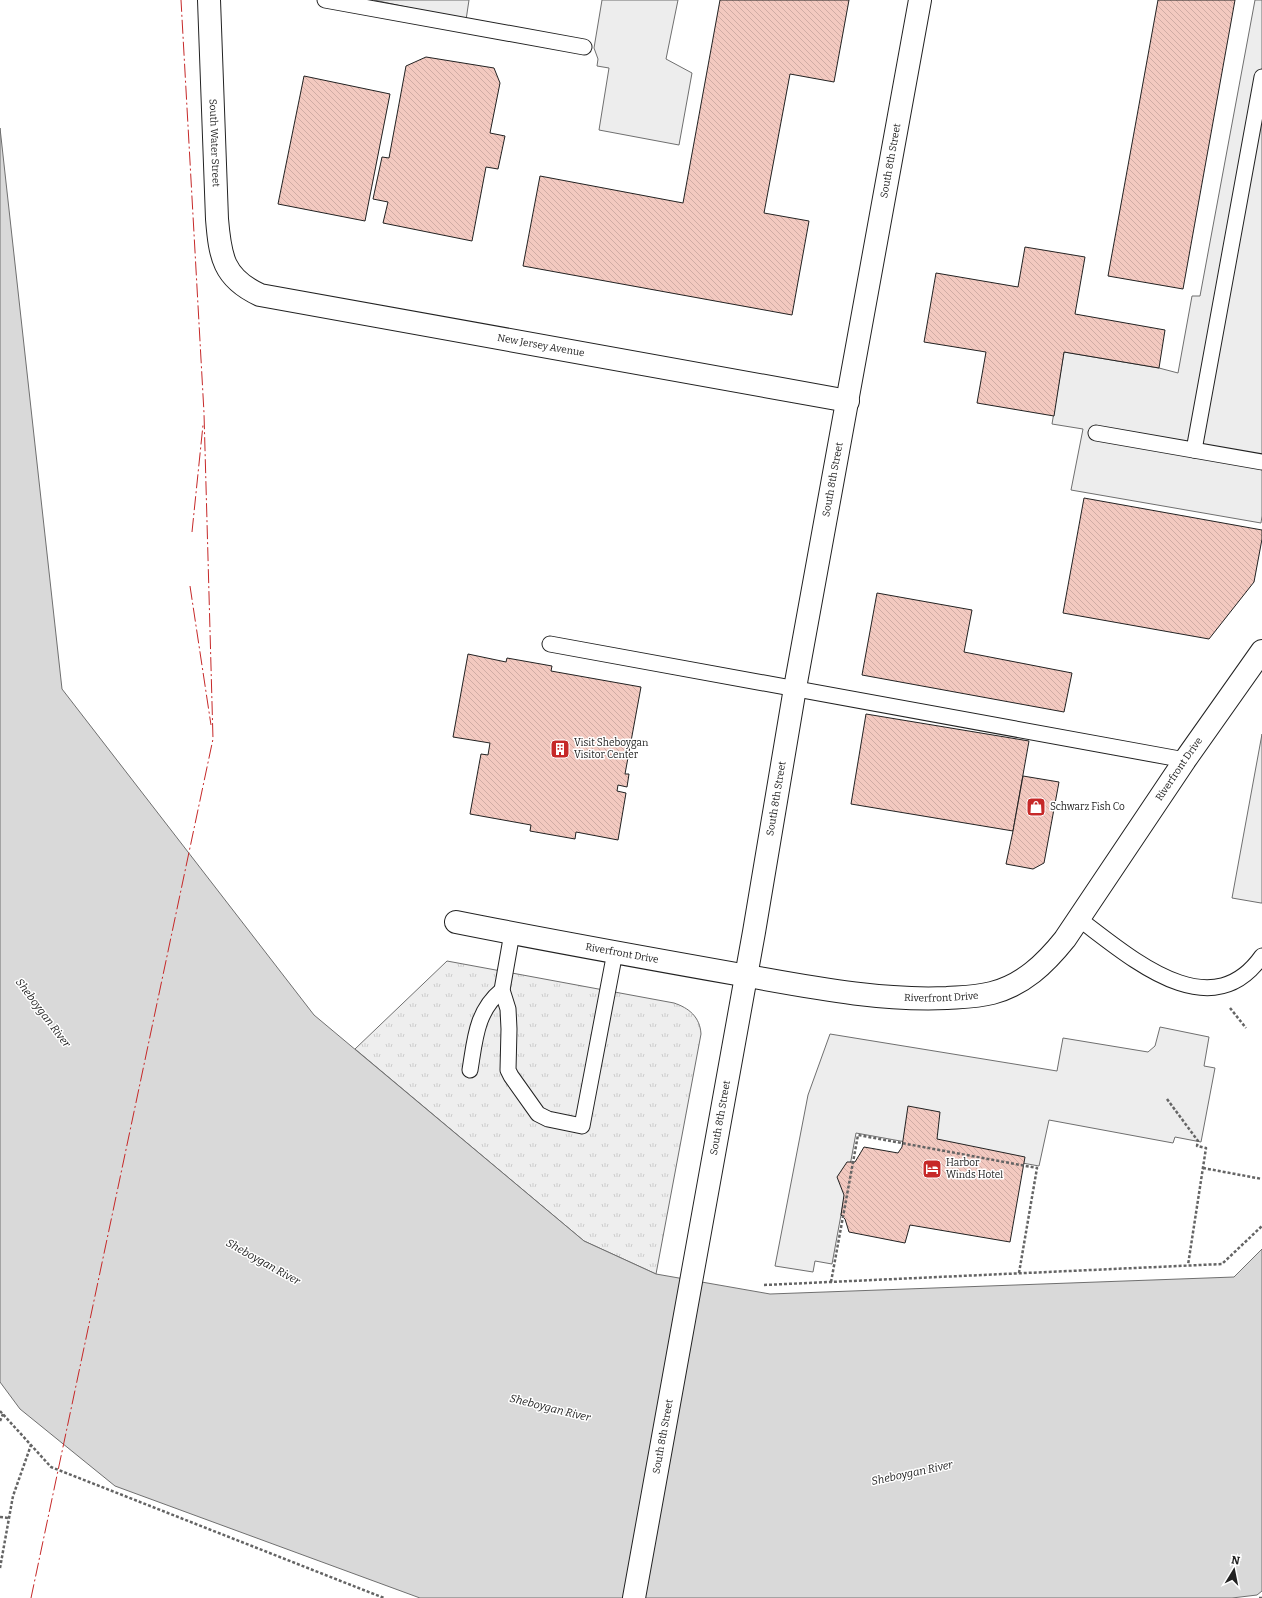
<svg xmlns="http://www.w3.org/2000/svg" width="1262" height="1598" font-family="Bitter,serif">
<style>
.park{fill:url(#park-tufts);stroke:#6f6f6f}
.parking{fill:#ededed;stroke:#6f6f6f}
.water{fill:#d9d9d9;stroke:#6f6f6f}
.building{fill:url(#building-back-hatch);stroke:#222}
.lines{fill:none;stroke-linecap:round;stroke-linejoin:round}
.service-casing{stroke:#222;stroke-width:17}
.minor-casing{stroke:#222;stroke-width:24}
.secondary-casing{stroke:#222;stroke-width:24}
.path{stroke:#646464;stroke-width:2.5;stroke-dasharray:3 2;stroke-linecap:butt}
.service{stroke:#fff;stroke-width:15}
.minor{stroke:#fff;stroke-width:22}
.secondary{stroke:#fff;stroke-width:22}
.power{stroke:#c62828;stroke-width:1;stroke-dasharray:14 3 2 3;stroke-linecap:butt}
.labels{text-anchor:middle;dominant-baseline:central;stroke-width:3;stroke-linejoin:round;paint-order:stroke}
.street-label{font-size:10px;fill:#222;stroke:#fff}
.poi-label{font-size:10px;fill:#222;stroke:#fff;text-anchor:start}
.water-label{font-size:11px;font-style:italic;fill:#222;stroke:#fff}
</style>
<defs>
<pattern id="park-tufts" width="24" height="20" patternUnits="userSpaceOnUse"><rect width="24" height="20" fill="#eee"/><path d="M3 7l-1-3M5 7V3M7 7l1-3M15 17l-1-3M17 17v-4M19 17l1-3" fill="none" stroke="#ccc"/></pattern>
<pattern id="building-back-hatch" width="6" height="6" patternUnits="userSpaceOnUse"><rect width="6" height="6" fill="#f3c9c0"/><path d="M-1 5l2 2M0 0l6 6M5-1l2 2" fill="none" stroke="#d0aca5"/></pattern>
</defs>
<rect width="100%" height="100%" fill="#fff"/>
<path class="park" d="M447 961 674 1003C689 1008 700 1017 701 1034L656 1274 584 1241 355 1049Z"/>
<g class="parking">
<polygon points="374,0 469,0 466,20"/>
<polygon points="602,0 678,0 666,59 692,73 679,145 599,130 609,68 597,66 598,59 594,48"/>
<polygon points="1255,0 1262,0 1262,516 1261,523 1071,490 1083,429 1052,424 1064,352 1159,368 1178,373 1192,296 1200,296"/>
<polygon points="1262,734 1262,903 1261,903 1232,898"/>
<polygon points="1160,1027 1209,1037 1204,1066 1215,1068 1201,1142 1175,1137 1173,1143 1049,1120 1039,1166 856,1133 832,1264 815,1261 813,1272 775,1266 808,1095 830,1034 1057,1071 1063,1038 1148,1052 1155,1046"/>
</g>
<polygon class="water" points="0,128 62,689 314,1015 584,1241 656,1274 770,1294 1234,1277 1262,1249 1262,1591 1257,1595 1232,1598 420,1598 115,1486 20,1409 0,1382"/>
<g class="building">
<polygon points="720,0 849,0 834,82 790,74 764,213 809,221 792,315 523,266 540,176 683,203"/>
<polygon points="1158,0 1235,0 1183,289 1108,276"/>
<polygon points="426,57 494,68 500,83 490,133 505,136 498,169 486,167 472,241 383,223 388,202 373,199 382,157 389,158 406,66"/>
<polygon points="304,76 390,94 365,221 278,204"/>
<polygon points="1025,247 1085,257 1075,314 1165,330 1159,368 1064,352 1054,416 977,403 986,352 924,342 936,273 1018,287"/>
<polygon points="1084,498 1262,530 1262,539 1254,582 1209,639 1063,613"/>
<polygon points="877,593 972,610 964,652 1072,673 1064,712 862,675"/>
<polygon points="468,654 506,662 507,658 552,666 551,671 641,687 625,774 629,774 627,787 618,785 617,791 626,793 618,840 576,832 575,839 530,831 531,825 470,814 481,754 488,755 490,743 453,737"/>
<polygon points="866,714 1029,741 1013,831 851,804"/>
<polygon points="1023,776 1059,782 1044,863 1033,869 1006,864 1013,831"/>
<polygon points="908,1106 940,1112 937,1139 1025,1157 1010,1242 910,1225 905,1243 849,1232 845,1219 841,1215 844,1195 837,1177 847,1162 855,1162 864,1147 898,1153 902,1147"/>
</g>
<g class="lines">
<g class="service-casing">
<g id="service">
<polyline points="325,0 584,47"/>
<polyline points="1096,433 1262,462"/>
<polyline points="1194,450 1262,77"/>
<polyline points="550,644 1185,760"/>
<path d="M1079 919C1129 956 1210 1030 1262 956"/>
<polyline points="512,933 502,990 508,1009 509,1029 508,1070 511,1076 538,1114 548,1119 582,1126 615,952"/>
<path d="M470 1070C475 1040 476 1011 502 990"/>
</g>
</g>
<g class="minor-casing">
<g id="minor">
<path id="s1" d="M209 0 217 219C220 256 223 278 260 295L848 401"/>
<path id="s2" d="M456 922C551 941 646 958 742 975 810 987 878 1001 947 998 962 997 977 997 992 993 1023 985 1045 964 1065 939L1185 760 1262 651"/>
</g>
</g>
<g class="secondary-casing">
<g id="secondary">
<path id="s3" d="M634 1598 754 932 795 688 920 0"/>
</g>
</g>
<g class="path">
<polyline points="1230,1008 1246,1028"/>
<polyline points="1167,1099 1198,1141 1197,1146 1206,1148 1188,1265"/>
<polyline points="1203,1168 1262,1179"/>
<polyline points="831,1282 858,1135 1037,1168 1019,1273"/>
<polyline points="764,1285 1222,1264 1262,1226"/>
<polyline points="0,1411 51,1467 384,1598"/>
<polyline points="0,1421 3,1414"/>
<polyline points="0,1517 9,1518"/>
<polyline points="0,1568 13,1496 31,1445"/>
<polyline points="1259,1598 1262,1598"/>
</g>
<use href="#service" class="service"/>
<use href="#minor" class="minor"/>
<use href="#secondary" class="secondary"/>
<g class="power">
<polyline points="192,532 203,425"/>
<polyline points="190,586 211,725"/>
<polyline points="31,1598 213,739 204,413 181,0"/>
</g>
</g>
<defs>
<g id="building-square" transform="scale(1)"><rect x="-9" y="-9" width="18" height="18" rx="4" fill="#c62828" stroke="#fff"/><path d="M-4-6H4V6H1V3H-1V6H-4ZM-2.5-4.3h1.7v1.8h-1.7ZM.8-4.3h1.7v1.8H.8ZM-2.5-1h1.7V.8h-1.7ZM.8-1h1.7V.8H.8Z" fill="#fff"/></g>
<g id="shop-square" transform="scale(1)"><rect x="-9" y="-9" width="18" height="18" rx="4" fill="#c62828" stroke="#fff"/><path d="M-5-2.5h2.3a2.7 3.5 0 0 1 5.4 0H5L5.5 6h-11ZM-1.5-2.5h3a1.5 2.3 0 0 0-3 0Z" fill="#fff"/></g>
<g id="hotel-square" transform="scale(1)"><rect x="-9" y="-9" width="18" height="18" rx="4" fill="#c62828" stroke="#fff"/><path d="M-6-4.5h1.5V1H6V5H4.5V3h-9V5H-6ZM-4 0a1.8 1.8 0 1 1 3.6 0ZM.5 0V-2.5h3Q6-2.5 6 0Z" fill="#fff"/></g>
</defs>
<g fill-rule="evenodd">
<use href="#building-square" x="560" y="749"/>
<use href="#shop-square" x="1036" y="807"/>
<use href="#hotel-square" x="932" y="1169"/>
</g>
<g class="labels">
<g class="street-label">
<text stroke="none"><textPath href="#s1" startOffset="143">South Water Street</textPath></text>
<text stroke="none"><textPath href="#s3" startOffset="1460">South 8th Street</textPath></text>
<text stroke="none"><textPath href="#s1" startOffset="598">New Jersey Avenue</textPath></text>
<text stroke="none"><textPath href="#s3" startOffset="1136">South 8th Street</textPath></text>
<text stroke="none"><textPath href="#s2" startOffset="840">Riverfront Drive</textPath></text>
<text stroke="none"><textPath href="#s3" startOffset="812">South 8th Street</textPath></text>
<text stroke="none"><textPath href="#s2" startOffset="169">Riverfront Drive</textPath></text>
<text stroke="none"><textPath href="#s2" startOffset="492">Riverfront Drive</textPath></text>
<text stroke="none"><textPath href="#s3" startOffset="488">South 8th Street</textPath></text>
<text stroke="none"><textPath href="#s3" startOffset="164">South 8th Street</textPath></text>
</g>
<g class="poi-label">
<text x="574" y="743">Visit Sheboygan<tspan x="574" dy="12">Visitor Center</tspan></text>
<text x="1050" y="807">Schwarz Fish Co</text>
<text x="946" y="1163">Harbor<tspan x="946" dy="12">Winds Hotel</tspan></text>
</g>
<g class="water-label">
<text transform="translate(43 1013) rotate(53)">Sheboygan River</text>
<text transform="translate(263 1262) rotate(29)">Sheboygan River</text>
<text transform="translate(550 1408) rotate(14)">Sheboygan River</text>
<text transform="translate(912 1473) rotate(-12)">Sheboygan River</text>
</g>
</g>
<g transform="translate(1234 1570) rotate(10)" stroke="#ffffff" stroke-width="3" paint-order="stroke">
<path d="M0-3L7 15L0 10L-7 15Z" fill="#222222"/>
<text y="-6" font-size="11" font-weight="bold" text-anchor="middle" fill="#222222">N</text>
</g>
</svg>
